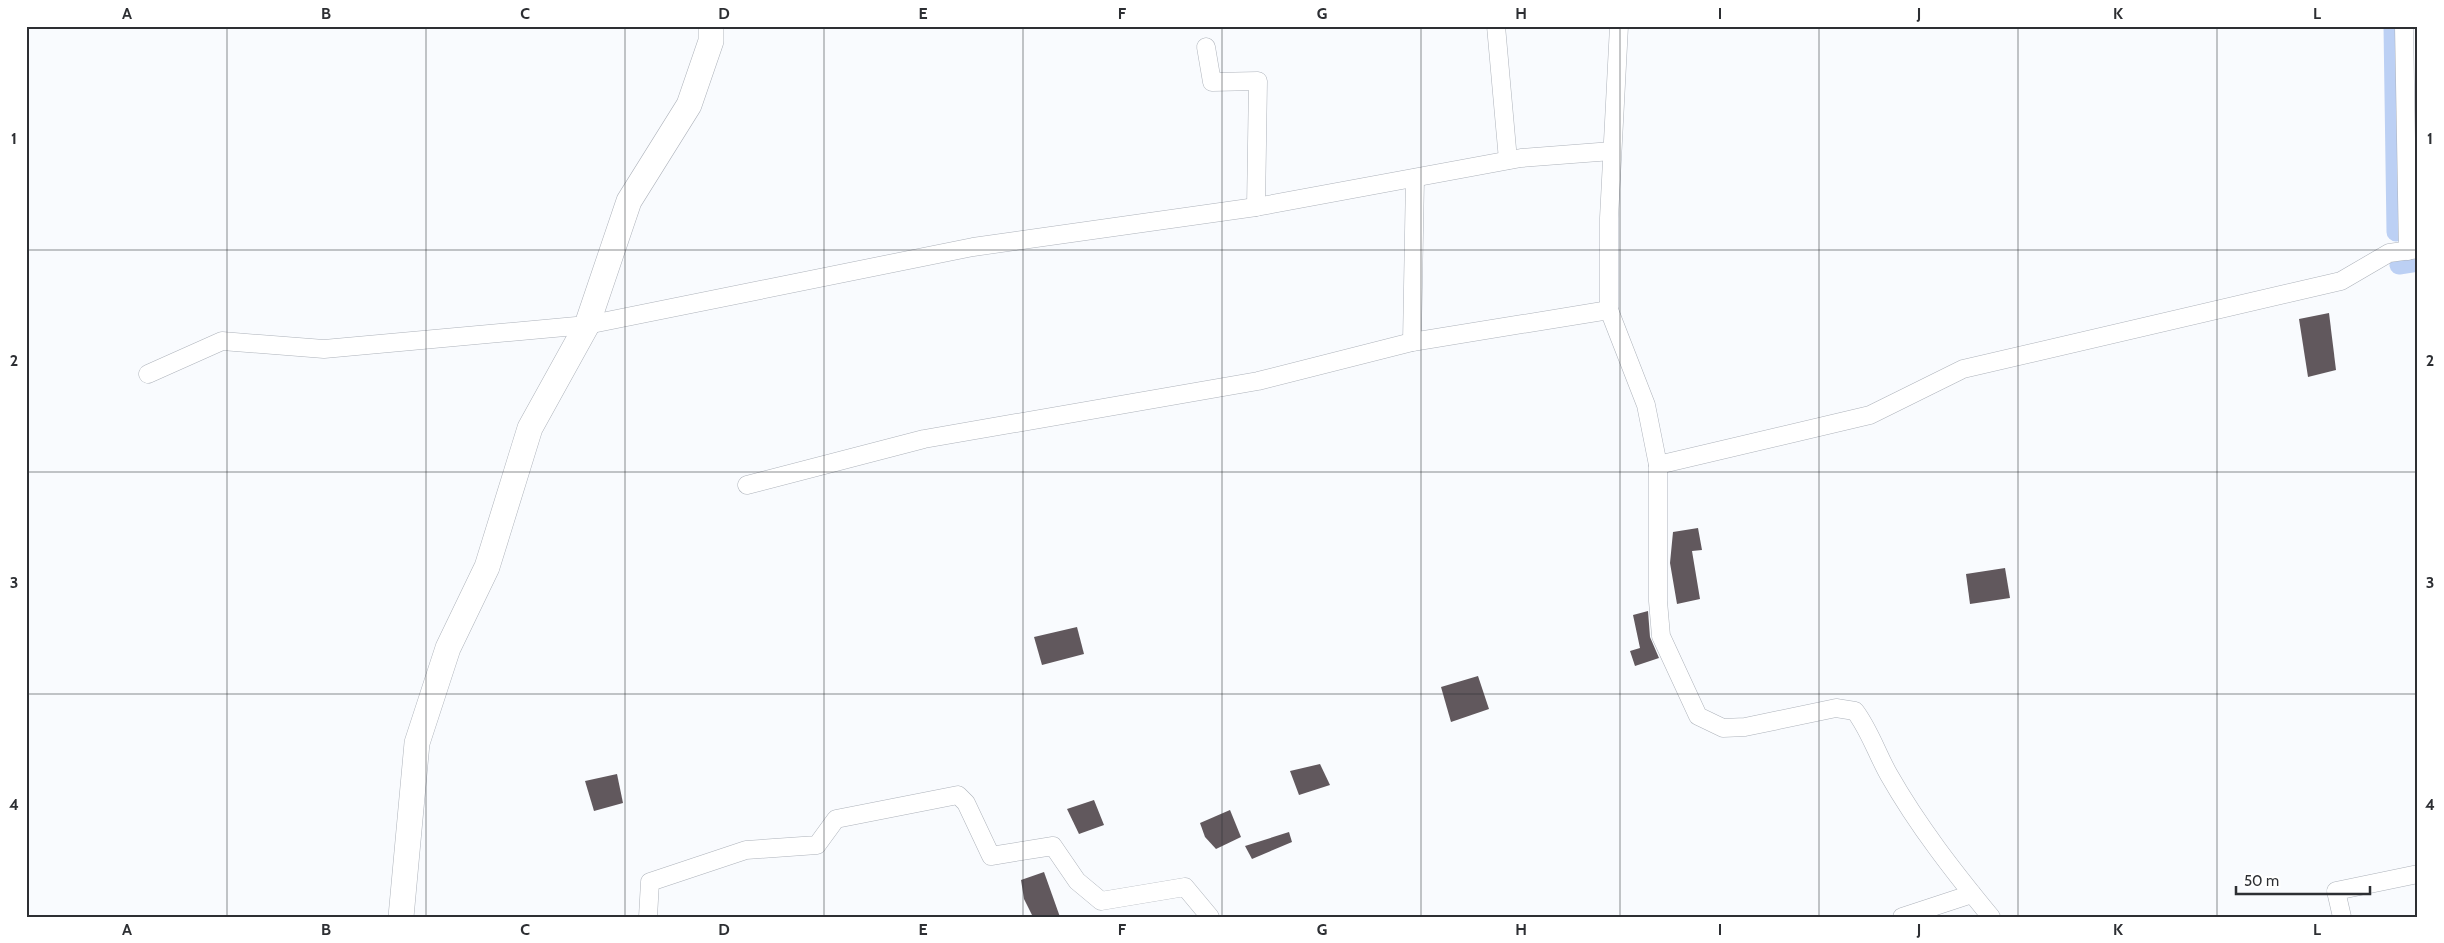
<svg xmlns="http://www.w3.org/2000/svg" width="2444" height="943" font-family="Cabin,sans-serif">
<style>
.lines{fill:none;stroke-linecap:round;stroke-linejoin:round}
.canal{stroke:#bcd0f4;stroke-width:19}
.building{fill:#61585d}
.street-casing{stroke:#adb2ba;stroke-width:19}
.secondary-casing{stroke:#adb2ba;stroke-width:26}
.street{stroke:#fff;stroke-width:18}
.secondary{stroke:#fff;stroke-width:25}
.grid{fill:none;stroke:#2d2f33;stroke-width:1;stroke-opacity:0.55}
.neatline{fill:none;stroke:#2d2f33;stroke-width:2}
.grid-label{font-size:16px;text-anchor:middle;font-weight:bold;fill:#2d2f33}
</style>
<rect width="100%" height="100%" fill="#f9fbfe"/>
<g class="lines">
<g class="canal">
<polyline points="2393,26 2396,232"/>
<polyline points="2399,265 2418,262"/>
</g>
</g>
<g class="building">
<polygon points="2329,313 2336,370 2308,377 2299,319"/>
<polygon points="1698,528 1702,550 1692,551 1700,599 1677,604 1670,563 1673,532"/>
<polygon points="2005,568 2010,598 1970,604 1966,574"/>
<polygon points="1648,611 1650,637 1659,658 1635,666 1630,651 1640,648 1633,615"/>
<polygon points="1077,627 1084,654 1042,665 1034,637"/>
<polygon points="1478,676 1489,709 1451,722 1441,687"/>
<polygon points="1320,764 1330,785 1299,795 1290,771"/>
<polygon points="617,774 623,803 594,811 585,781"/>
<polygon points="1094,800 1104,825 1079,834 1067,809"/>
<polygon points="1230,810 1241,837 1216,849 1205,837 1200,823"/>
<polygon points="1289,832 1292,842 1252,859 1245,846"/>
<polygon points="1044,872 1060,917 1033,917 1024,899 1021,880"/>
</g>
<g class="lines">
<g class="street-casing">
<g id="street">
<polyline points="1496,26 1508,160"/>
<polyline points="2404,26 2408,251"/>
<polyline points="1206,47 1212,82 1258,81 1256,207"/>
<polyline points="1609,310 1609,218 1619,26"/>
<polyline points="1412,342 1415,178"/>
<polyline points="148,374 222,341 324,349 587,325 973,247 1256,207 1521,158 1612,151"/>
<polyline points="747,485 924,439 1258,381 1412,342 1609,310 1646,405 1658,465"/>
<polyline points="648,917 650,882 746,850 817,845 836,819 958,795 966,803 991,856 1053,846 1077,881 1101,901 1185,887 1210,917"/>
<polyline points="1902,917 1972,894"/>
<path d="M1991 917C1954 872 1918 826 1889 775 1877 754 1870 731 1855 711L1836 708 1745 727 1723 728 1698 716 1661 636 1658 601V465L1870 415 1963 369 2341 281 2389 253 2418 249"/>
<polyline points="2342,917 2336,891 2418,874"/>
</g>
</g>
<g class="secondary-casing">
<polyline id="secondary" points="401,917 417,743 448,648 487,567 530,428 587,325 629,201 689,105 711,41 711,26"/>
</g>
<use href="#street" class="street"/>
<use href="#secondary" class="secondary"/>
</g>
<path class="grid" d="M227 26V917M426 26V917M625 26V917M824 26V917M1023 26V917M1222 26V917M1421 26V917M1620 26V917M1819 26V917M2018 26V917M2217 26V917M26 250H2418M26 472H2418M26 694H2418"/>
<rect width="2444" height="943" fill="none" stroke="#ffffff" stroke-width="55"/>
<path d="M2236 886v8h134v-8" fill="none" stroke="#2d2f33" stroke-width="2.5"/>
<text x="2244" y="886" font-size="15" fill="#2d2f33" stroke="#ffffff" stroke-width="4" paint-order="stroke">50 m</text>
<rect x="28" y="28" width="2388" height="888" class="neatline"/>
<g class="grid-label">
<text x="127" y="19">A</text>
<text x="326" y="19">B</text>
<text x="525" y="19">C</text>
<text x="724" y="19">D</text>
<text x="923" y="19">E</text>
<text x="1122" y="19">F</text>
<text x="1322" y="19">G</text>
<text x="1521" y="19">H</text>
<text x="1720" y="19">I</text>
<text x="1919" y="19">J</text>
<text x="2118" y="19">K</text>
<text x="2317" y="19">L</text>
<text x="14" y="144">1</text>
<text x="2430" y="144">1</text>
<text x="14" y="366">2</text>
<text x="2430" y="366">2</text>
<text x="14" y="588">3</text>
<text x="2430" y="588">3</text>
<text x="14" y="810">4</text>
<text x="2430" y="810">4</text>
<text x="127" y="935">A</text>
<text x="326" y="935">B</text>
<text x="525" y="935">C</text>
<text x="724" y="935">D</text>
<text x="923" y="935">E</text>
<text x="1122" y="935">F</text>
<text x="1322" y="935">G</text>
<text x="1521" y="935">H</text>
<text x="1720" y="935">I</text>
<text x="1919" y="935">J</text>
<text x="2118" y="935">K</text>
<text x="2317" y="935">L</text>
</g>
</svg>
